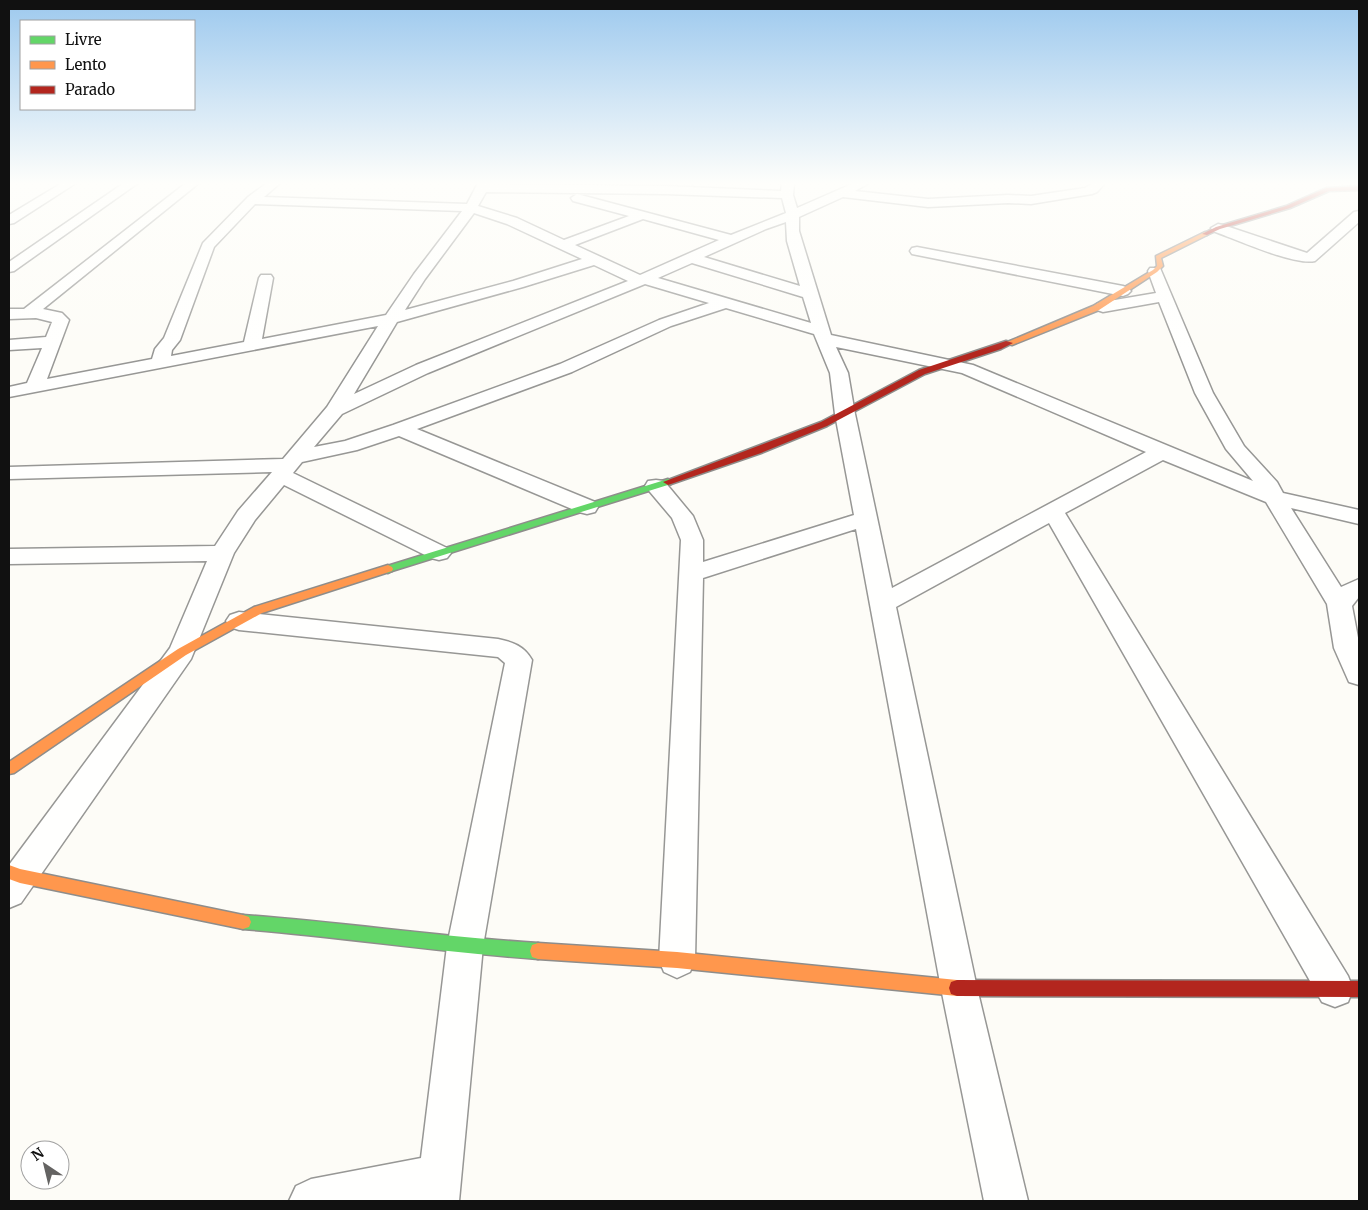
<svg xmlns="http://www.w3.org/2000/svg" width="1368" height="1210" font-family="Merriweather,serif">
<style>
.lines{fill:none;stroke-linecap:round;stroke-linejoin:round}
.street-casing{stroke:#979795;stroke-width:3}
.fast-casing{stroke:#8e8d8b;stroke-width:3}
.slow-casing{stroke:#8e8d8b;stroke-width:3}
.jam-casing{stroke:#8e8d8b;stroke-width:3}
.street{fill:#fffffe;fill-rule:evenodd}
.fast{fill:#63d668;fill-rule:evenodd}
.slow{fill:#ff974d;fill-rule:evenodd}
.jam{fill:#b3261e;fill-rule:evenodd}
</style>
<rect width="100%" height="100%" fill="#fdfcf7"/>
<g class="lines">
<g class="street-casing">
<g id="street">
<polygon points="62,183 76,183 14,223 9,224 9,215"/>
<polygon points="124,183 138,183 14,271 9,272 9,262"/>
<path d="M186 183H199L43 309 62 313 69 320 47 379 152 359 155 349 164 338 203 243 248 197 267 183H280L264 197 467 204 478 183H490L489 184 666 186 781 191 782 183H794L793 195 797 208 854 183H869L855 191 928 199 1008 195 1031 196 1085 188 1093 183H1105L1097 192 1092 194 1031 204 1008 203 928 207 843 197 799 217V231L831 335 973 365 1253 481 1226 449 1195 393 1159 302 1103 312 1097 310 1095 307 1097 304 1103 302 1156 293 1148 271 1150 268H1160L1213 393 1244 446 1277 482 1283 493 1359 510V524L1291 508 1341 587 1359 579V597L1352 606 1359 643V685L1349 682 1334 648 1327 604 1266 502 1163 460 1065 513 1348 976 1353 989 1348 1002 1335 1007 1322 1002 1049 523 896 607 977 988 1028 1201H984L941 988 856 529 703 578 695 960 690 972 677 978 664 972 659 960 681 540 672 518 645 486 648 481 656 480 664 481 693 516 703 540V562L854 515 835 414 830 373 814 334 726 308 671 326 572 372 417 429 595 502 598 507 595 512 587 514 579 512 399 436 357 450 302 462 293 473 447 548 451 553 447 558 439 560 431 558 284 485 255 520 234 553 191 659 21 903 9 908V865L170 648 207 561 9 564V549L215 546 238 511 272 472 9 479V467L283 459 327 407 378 326 9 397V387L27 383 42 348 9 350V340L46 337 52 322 36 318 9 319V309H24ZM486 192 666 194 782 198 786 213 731 235 577 194 571 198 573 201 629 216 564 240 517 218 478 206ZM255 204 462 211 414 274 386 315 262 339 273 278 271 275H261L259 278 244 342 171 356 172 350 180 340 214 247ZM474 213 507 224 582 259 513 281 405 310 425 279ZM643 219 719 240 640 275 575 245ZM786 222 787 241 800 286 704 257 766 229ZM692 263 803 297 811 323 658 278ZM594 265 628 281 416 365 354 394 397 322 523 287ZM645 284 709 303 659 320 560 364 393 425 345 441 314 447 342 414 428 373ZM836 347 962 373 1146 452 892 588 855 414 848 373Z"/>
<path d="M1359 211V222L1315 261C1295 266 1235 239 1213 231L1211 228 1218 224 1223 225 1307 253 1354 212Z"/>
<polygon points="917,247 1123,286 1128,288 1131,291 1128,294 1123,296 912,254 910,251 912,248"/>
<path d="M239 612 498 639C513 642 524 646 532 660L483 946 459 1201H289L296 1186 311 1179 421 1158 447 946 505 663 498 657 239 630 230 627 226 621 230 615Z"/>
</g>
</g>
<g class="fast-casing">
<g id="fast">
<polygon points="668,479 673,482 671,484 392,571 388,573 383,569 384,567"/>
<path d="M243 915C342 922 439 937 538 943L544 945 546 951 544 957 538 959C439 952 342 937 243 929L237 927 235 922 237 917Z"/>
</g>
</g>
<g class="slow-casing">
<g id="slow">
<polygon points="1205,232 1208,234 1207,235 1161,258 1163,266 1157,272 1099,310 1012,345 1005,343 1093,306 1153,270 1157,266 1156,256"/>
<polygon points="388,565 392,567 393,569 392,571 262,613 186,655 14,773 9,774 9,762 178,649 254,607"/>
<polygon points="9,865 20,869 243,915 249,917 251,922 249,927 243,929 20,883 9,879"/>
<polygon points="538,943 677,952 957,980 963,982 965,988 963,994 957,996 677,968 538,959 532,957 530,951 532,945"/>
</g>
</g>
<g class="jam-casing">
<g id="jam">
<polygon points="1359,186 1359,190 1329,191 1290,208 1220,229 1207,235 1202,234 1216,227 1286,206 1326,188"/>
<polygon points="1006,341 1013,343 1001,349 925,374 827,426 761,453 671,484 668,485 663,482 821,422 919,370"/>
<polygon points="957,980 1359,981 1359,997 957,996 951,994 949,988 951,982"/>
</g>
</g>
<use href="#street" class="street"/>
<use href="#fast" class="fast"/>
<use href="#slow" class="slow"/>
<use href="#jam" class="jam"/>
</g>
<linearGradient id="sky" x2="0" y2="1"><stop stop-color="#9dc9ee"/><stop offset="0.52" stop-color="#fefefb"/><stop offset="1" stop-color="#fefefb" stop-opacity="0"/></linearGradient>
<rect width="1368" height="352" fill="url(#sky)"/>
<rect width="1368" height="1210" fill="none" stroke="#111111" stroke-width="20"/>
<rect x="20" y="20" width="175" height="90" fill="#ffffff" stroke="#a0a0a0"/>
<rect x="30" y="36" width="25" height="8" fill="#63d668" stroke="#a0a0a0"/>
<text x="65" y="45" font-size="15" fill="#111111">Livre</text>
<rect x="30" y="61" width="25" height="8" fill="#ff974d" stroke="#a0a0a0"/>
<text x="65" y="70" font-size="15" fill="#111111">Lento</text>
<rect x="30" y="86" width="25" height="8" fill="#b3261e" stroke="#a0a0a0"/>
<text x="65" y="95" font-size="15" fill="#111111">Parado</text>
<g transform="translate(45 1165) rotate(325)"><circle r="24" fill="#ffffff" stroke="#a0a0a0"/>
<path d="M0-4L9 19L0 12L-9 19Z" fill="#646362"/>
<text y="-8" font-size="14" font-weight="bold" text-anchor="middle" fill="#111111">N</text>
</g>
</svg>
